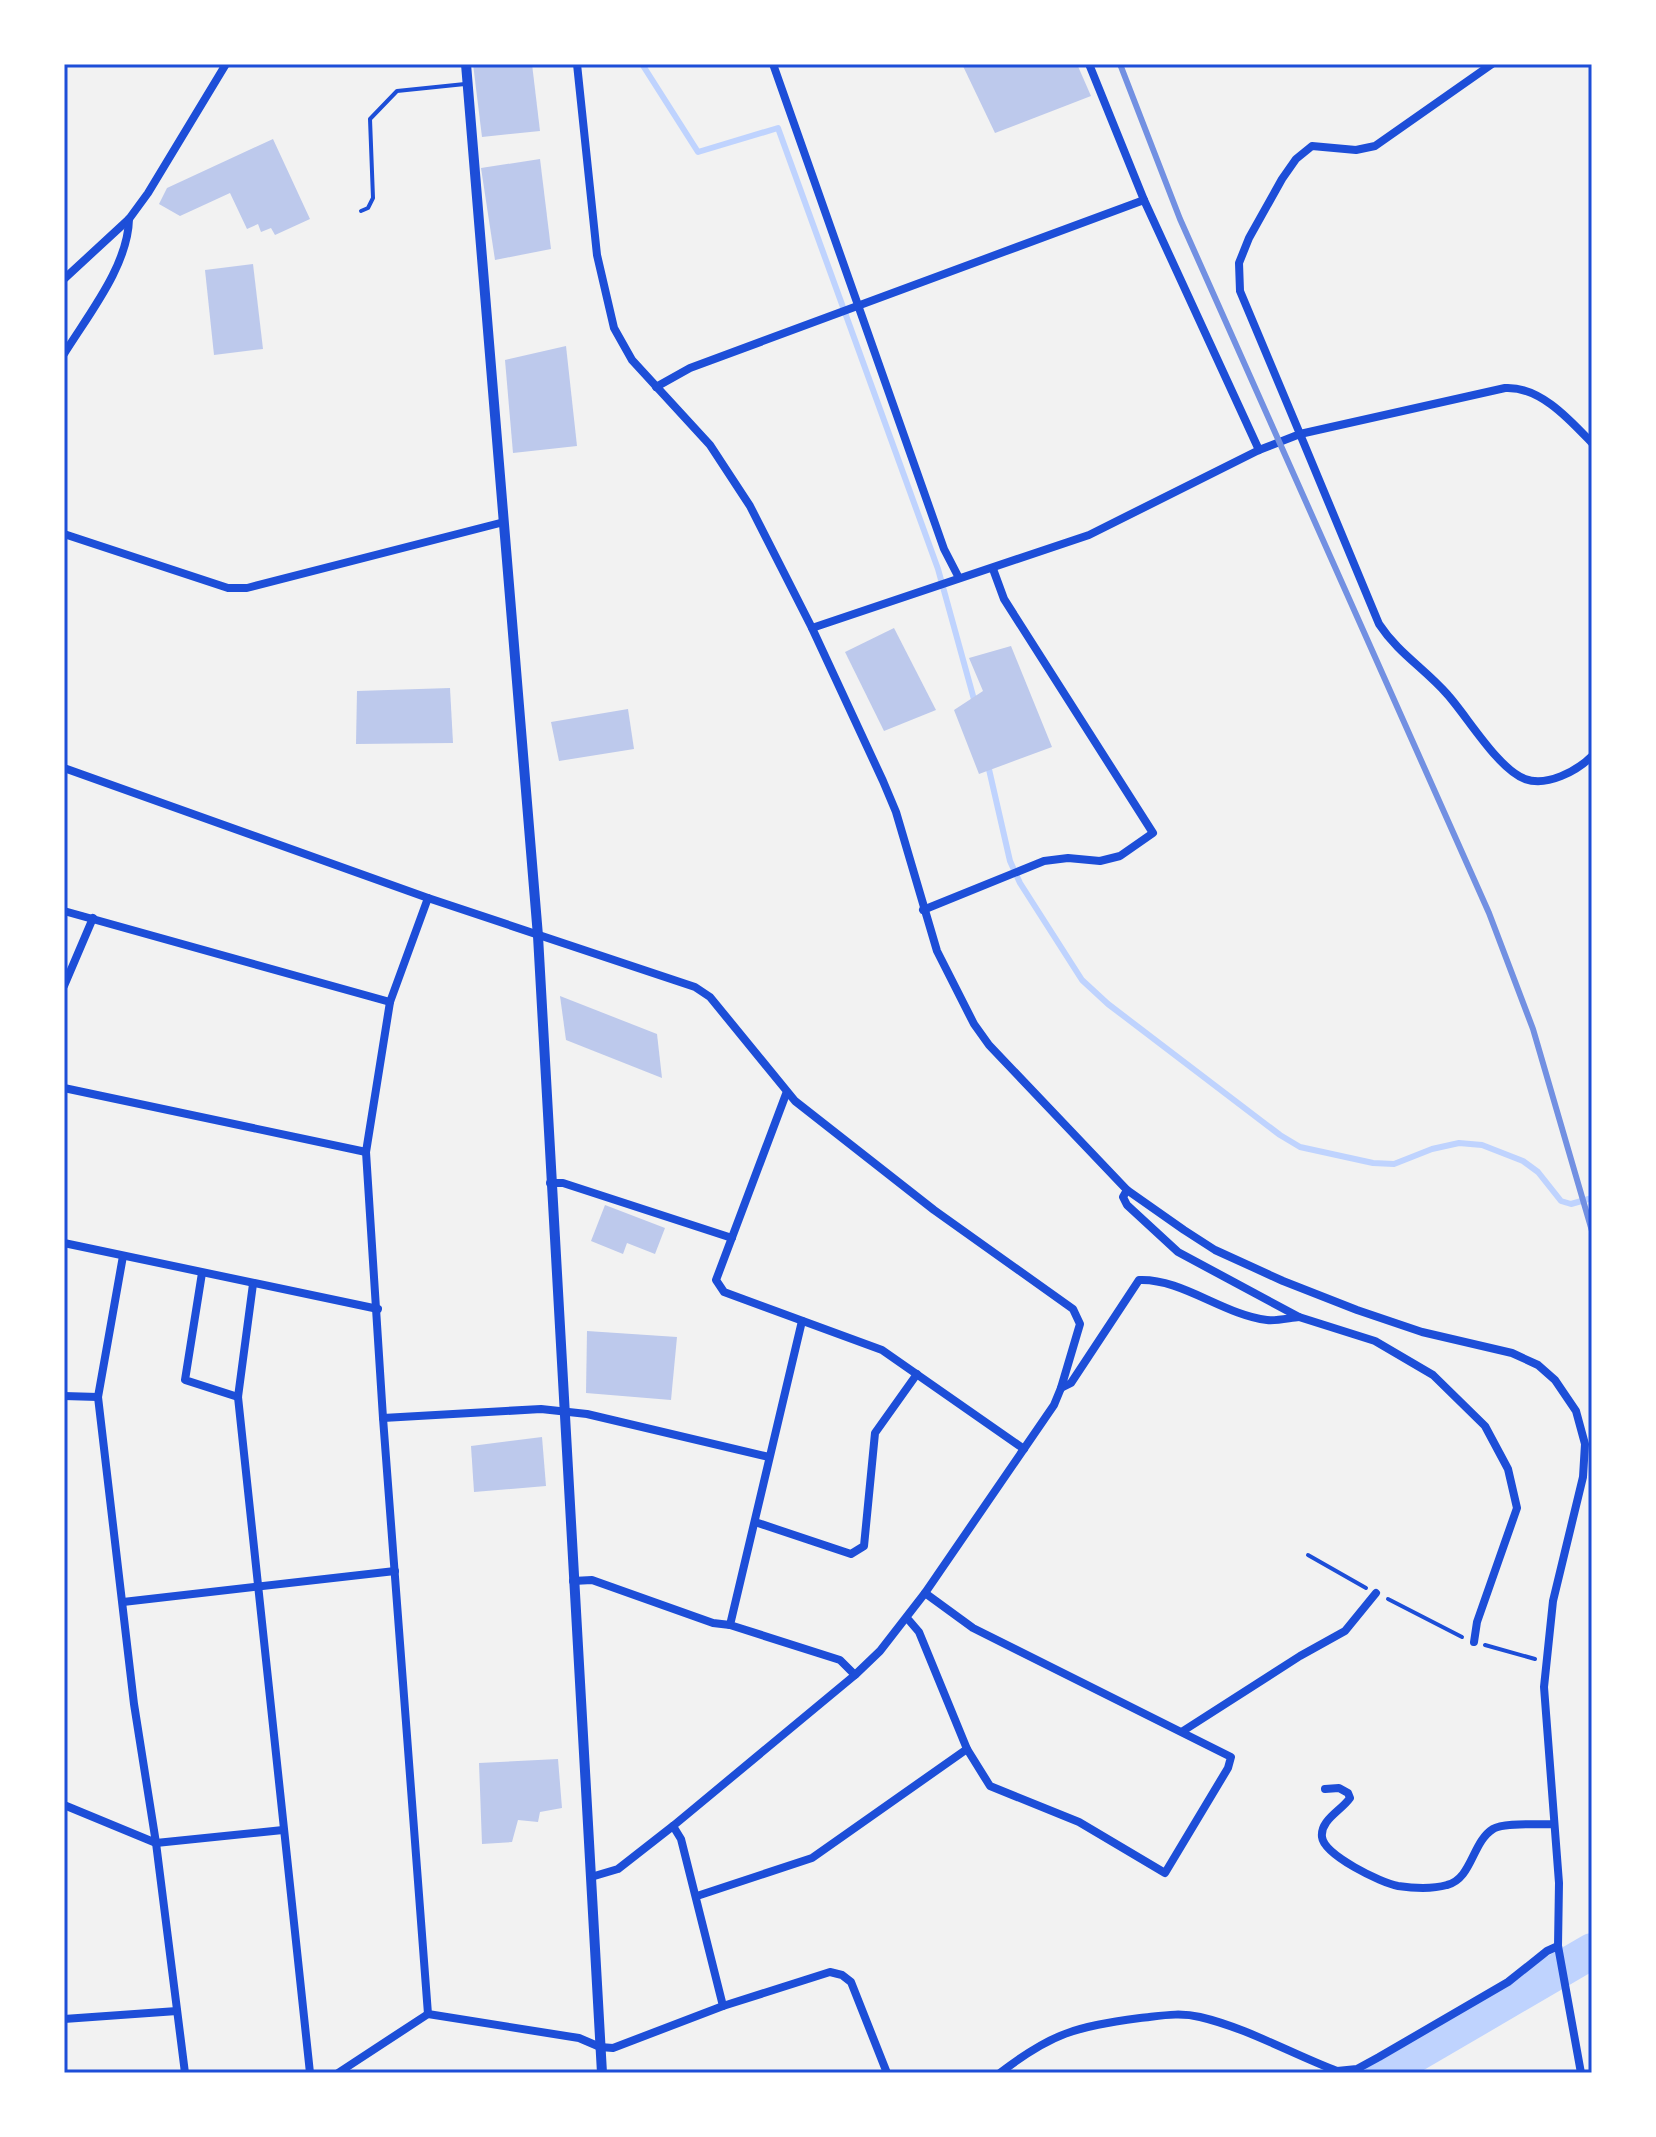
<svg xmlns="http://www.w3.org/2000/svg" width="1656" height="2137" font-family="Cabin,sans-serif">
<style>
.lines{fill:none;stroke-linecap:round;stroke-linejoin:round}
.stream{stroke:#bfd3fe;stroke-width:6}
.river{stroke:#bfd3fe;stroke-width:36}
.building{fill:#bdc9ec}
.path{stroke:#1d4ed8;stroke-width:4}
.service{stroke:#1d4ed8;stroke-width:4}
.minor{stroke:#1d4ed8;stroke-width:8}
.tertiary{stroke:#1d4ed8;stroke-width:10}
.rail{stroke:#7290e2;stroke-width:6}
.neatline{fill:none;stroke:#1d4ed8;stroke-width:3}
</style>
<rect width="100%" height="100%" fill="#f2f2f2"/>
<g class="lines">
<g class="stream">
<polyline points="642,64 698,152 778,128 938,569 975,703"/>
<polyline points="988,765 1010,861 1020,883 1082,980 1108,1004 1280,1135 1300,1147 1373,1163 1394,1164 1432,1149 1459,1143 1482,1145 1523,1161 1538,1172 1561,1201 1571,1204 1592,1198"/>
</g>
<polyline class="river" points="1383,2073 1592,1951"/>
</g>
<g class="building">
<polygon points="473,64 532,64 540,131 482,137"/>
<polygon points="962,64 1077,64 1091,96 995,133"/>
<polygon points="273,139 310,219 275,235 271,228 261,232 258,224 247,229 230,193 180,216 159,204 167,188"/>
<polygon points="540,159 551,249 495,260 481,168"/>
<polygon points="253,264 263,349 214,355 205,270"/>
<polygon points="566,346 577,446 513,453 505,360"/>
<polygon points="894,628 936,710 884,731 845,652"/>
<polygon points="1011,646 1052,747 979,774 954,710 983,691 969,658"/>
<polygon points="450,688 453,743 356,744 357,691"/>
<polygon points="628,709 634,749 559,761 551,722"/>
<polygon points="560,996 657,1034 662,1078 566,1040"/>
<polygon points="605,1205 665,1228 655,1254 627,1243 623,1254 591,1241"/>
<polygon points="587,1331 677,1337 671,1400 586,1393"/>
<polygon points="542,1437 546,1486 474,1492 471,1446"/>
<polygon points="558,1759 562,1808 540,1812 538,1822 518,1820 512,1842 482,1844 479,1763"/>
</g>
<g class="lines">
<g class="path">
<polyline points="1308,1555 1366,1588"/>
<polyline points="1388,1599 1462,1637"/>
<polyline points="1485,1645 1535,1659"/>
</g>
<polyline class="service" points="361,211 368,208 373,198 370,119 397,91 465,84"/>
<g class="minor">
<polyline points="577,64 597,255 614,328 632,360 710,445 750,506 812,628 883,781 896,812 937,951 974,1024 989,1045 1127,1190 1184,1230 1215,1250 1283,1281 1357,1310 1422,1332 1512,1353 1538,1365 1555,1380 1576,1411 1585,1444 1583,1477 1553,1601 1544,1687 1559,1883 1558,1946 1581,2073"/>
<polyline points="773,64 944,549 959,578"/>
<polyline points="1089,64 1144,200 1259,450"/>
<polyline points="64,279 129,219 148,193 226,64"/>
<path d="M64 354C88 315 128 266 129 219"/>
<polyline points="656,387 690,368 1144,200"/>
<path d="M1592 443C1570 420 1540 386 1505 388L1300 434 1379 624C1398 653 1424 668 1447 694 1467 716 1498 769 1525 779 1547 787 1577 771 1592 756"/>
<polyline points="64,534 228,588 247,588 504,522"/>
<polyline points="812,628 1089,535 1259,450 1300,434 1240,291 1239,263 1249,238 1282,179 1296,159 1312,146 1356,150 1375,146 1492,64"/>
<polyline points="64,768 428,898 695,987 710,997 795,1101 934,1210 1073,1309 1080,1324 1061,1388"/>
<polyline points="428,898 390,1002 366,1152 383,1418 428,2014 579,2038 600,2047 613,2048 723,2006"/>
<polyline points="923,910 1044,861 1068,858 1100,861 1120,856 1153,833 1004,599 993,569"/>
<polyline points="64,911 390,1002"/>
<polyline points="64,986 93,918"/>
<polyline points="64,1088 366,1152"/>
<polyline points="786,1094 716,1280 724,1292 882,1350 1024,1449"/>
<polyline points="550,1183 563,1183 732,1238"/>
<polyline points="64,1243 378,1309"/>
<polyline points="123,1256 98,1397 134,1704 156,1843 185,2073"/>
<polyline points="202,1273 185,1380 238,1397"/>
<polyline points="253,1284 238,1397 310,2073"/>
<polyline points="1299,1317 1375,1341 1433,1375 1485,1426 1508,1469 1517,1508 1477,1622 1474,1642"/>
<polyline points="802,1321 730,1625 840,1660 855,1675"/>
<polyline points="64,1396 98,1397"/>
<polyline points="383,1418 541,1409 587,1414 769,1457"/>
<polyline points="755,1522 851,1554 864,1546 875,1433 917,1374"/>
<polyline points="573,1581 592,1580 713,1623 730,1625"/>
<path d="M925 1593 1054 1405 1061 1388 1071 1383 1139 1280C1181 1278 1224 1315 1267 1320 1277 1321 1289 1318 1299 1317L1178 1252 1127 1205 1123 1197 1127 1190"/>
<polyline points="123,1602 395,1571"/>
<polyline points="1183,1731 1300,1656 1345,1631 1376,1593"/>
<path d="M1325 1789 1339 1788 1348 1793 1350 1798C1341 1811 1320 1820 1322 1837 1324 1855 1381 1883 1398 1886 1412 1888 1433 1889 1447 1885 1472 1879 1472 1842 1493 1829 1504 1822 1539 1825 1554 1824"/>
<polyline points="64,1805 156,1843 283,1830"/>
<polyline points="591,1877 618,1869 673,1826"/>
<polyline points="697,1896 812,1858 967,1749"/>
<polyline points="64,2019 177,2011"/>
<polyline points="338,2073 428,2014"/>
<polyline points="887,2073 851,1982 842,1975 830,1972 723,2006 681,1839 673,1826 855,1675 880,1651 925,1593 973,1628 1231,1757 1228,1768 1165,1873 1079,1822 990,1786 967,1749 919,1632 907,1618"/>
<path d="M1000 2073C1052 2033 1075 2027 1140 2018 1160 2016 1179 2012 1200 2017 1247 2028 1292 2054 1337 2071L1357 2069 1379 2057 1508 1982 1547 1951 1558 1946"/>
</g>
<polyline class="tertiary" points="466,64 538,936 602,2073"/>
<polyline class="rail" points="1120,64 1180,219 1489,913 1533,1029 1592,1231"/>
</g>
<rect width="1656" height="2137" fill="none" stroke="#ffffff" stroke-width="132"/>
<rect x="66" y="66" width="1524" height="2005" class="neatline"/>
</svg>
